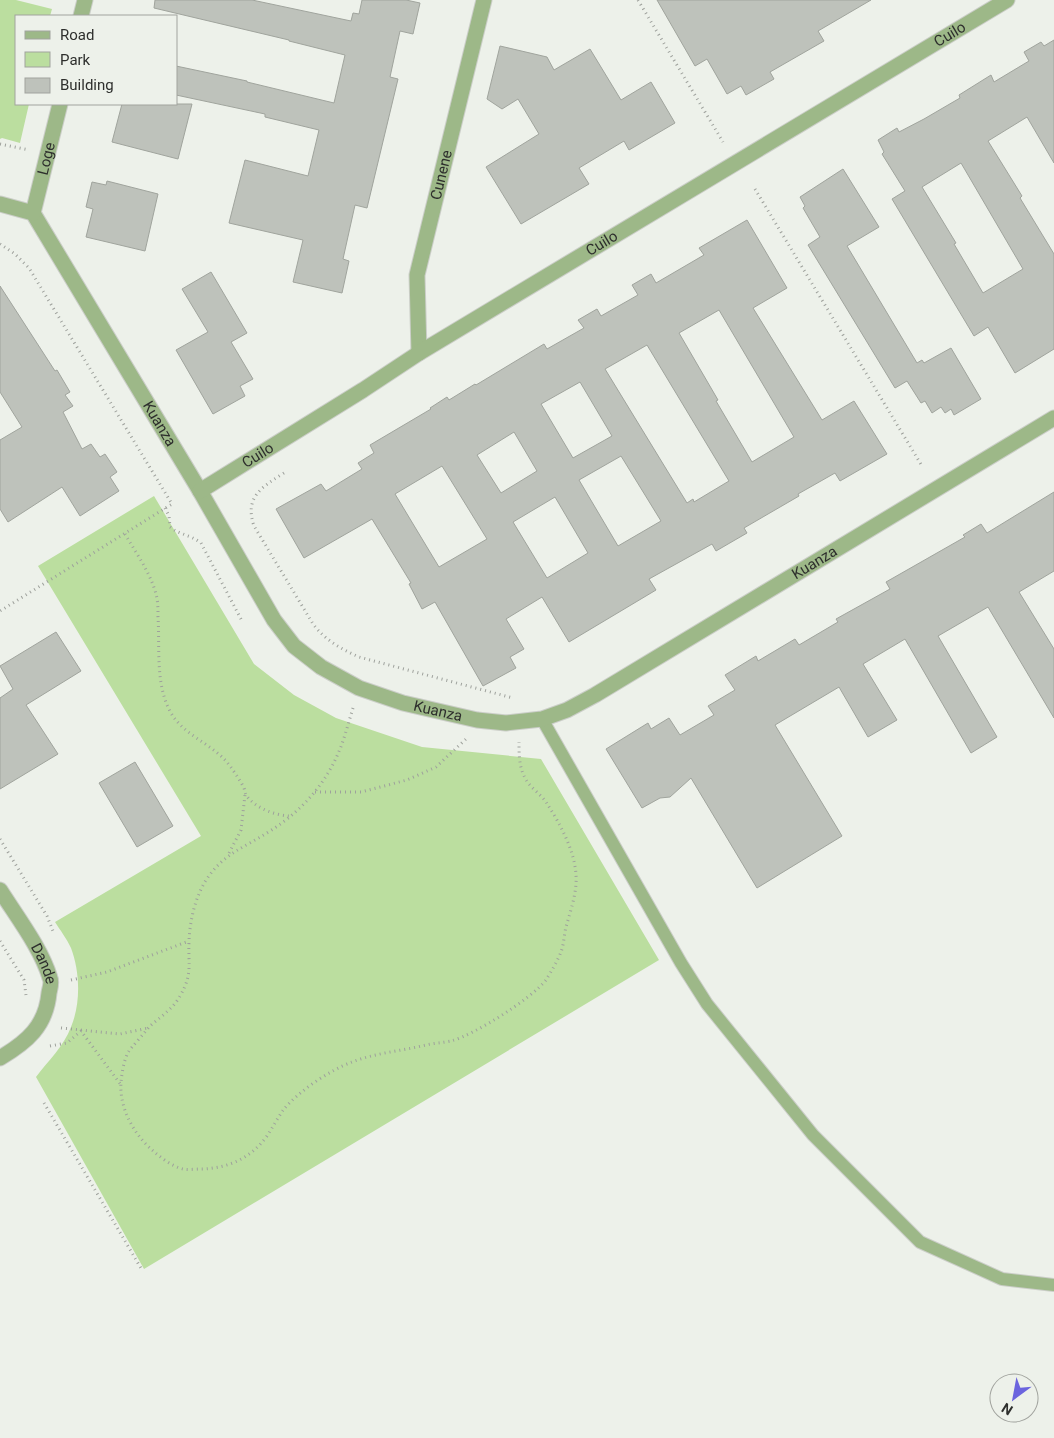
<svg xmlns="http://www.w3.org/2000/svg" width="1054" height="1438" font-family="Roboto,sans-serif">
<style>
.green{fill:#bbde9f}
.building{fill:#bec2bb;stroke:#a0a49d;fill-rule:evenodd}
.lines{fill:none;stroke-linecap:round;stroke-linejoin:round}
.service-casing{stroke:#cbcec8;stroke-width:14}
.minor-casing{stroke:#cbcec8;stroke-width:17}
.path{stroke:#9ea19c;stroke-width:3;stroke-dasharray:1 4;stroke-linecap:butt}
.service{stroke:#9db888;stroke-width:12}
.minor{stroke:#9db888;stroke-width:15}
.labels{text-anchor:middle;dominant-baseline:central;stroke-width:4;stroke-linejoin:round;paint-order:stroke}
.street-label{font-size:15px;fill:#2e2f2d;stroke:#edf1ea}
</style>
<rect width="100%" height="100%" fill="#edf1ea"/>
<g class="green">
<polygon points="0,0 16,0 52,9 50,16 16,16 16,104 29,104 20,143 2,138 0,139"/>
<path d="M154 496 254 664 294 695 336 718 422 747 541 759 659 960 144 1269 36 1077C48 1061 64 1046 71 1027 81 1003 80 972 71 948 67 939 60 930 55 922L201 836 38 566Z"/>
</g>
<g class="building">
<polygon points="155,0 252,0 351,21 353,13 359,14 362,0 406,0 420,3 413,34 400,31 390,77 398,79 367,208 355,205 343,259 349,261 342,293 293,282 303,240 229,223 245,160 308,176 319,130 265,117 265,114 176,95 176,66 247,81 247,82 334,103 345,55 289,41 289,40 154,8"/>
<polygon points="657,0 871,0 818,31 824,41 770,72 774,79 746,95 741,86 727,94 707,59 695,66"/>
<path d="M1054 40V163L1027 117 988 141 1022 196 1020 198 1054 254V349L1015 373 988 327 974 336 892 199 905 191 882 154 884 152 878 140 897 128 899 132 924 119 960 98 959 95 991 75 994 82 1029 61 1024 52 1041 42 1044 46ZM961 163 1023 269 983 293 954 244 956 243 922 187Z"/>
<polygon points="500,46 547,57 554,70 590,49 621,100 651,82 675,123 629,150 624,141 579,168 589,184 521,224 486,167 539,134 518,99 502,109 487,99"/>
<polygon points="122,104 192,104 178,159 112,142"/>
<polygon points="843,169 879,227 847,246 917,363 922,360 924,363 951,348 981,399 954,415 951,409 945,413 941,407 932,413 925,401 921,403 907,381 895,388 808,245 820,237 803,208 805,206 800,197"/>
<polygon points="107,181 158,194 145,251 86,237 93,209 86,207 92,182 106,185"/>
<path d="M747 220 787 288 753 308 822 420 854 401 887 454 840 481 835 473 798 494 799 496 744 528 747 533 716 551 712 544 649 579 656 590 569 642 542 597 506 619 524 649 510 657 516 668 483 686 435 602 422 609 409 584 411 583 372 519 304 558 276 509 321 484 326 491 362 469 358 463 374 453 370 445 431 409 430 408 447 397 449 400 475 384 476 385 544 344 547 349 584 328 578 320 597 309 601 316 638 295 632 285 651 274 656 283 704 255 699 248ZM719 310 794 437 752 462 716 401 718 400 679 333ZM647 345 729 481 694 502 693 499 687 503 605 369ZM580 382 612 436 573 458 541 404ZM514 432 537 471 501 493 477 455ZM621 456 661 521 618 546 579 480ZM442 466 487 539 439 567 395 494ZM555 497 588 553 547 578 513 522Z"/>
<polygon points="211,272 247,333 231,342 253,379 240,386 245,396 213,414 176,350 208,332 182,289"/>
<polygon points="0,286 55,371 57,370 70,392 65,395 73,406 63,412 82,449 91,444 100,457 105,454 117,472 110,477 119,491 80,516 62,487 8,522 0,509 0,440 22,427 0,392"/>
<polygon points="1054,492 1054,571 1019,592 1054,649 1054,718 988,607 938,636 997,737 971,753 905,639 863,664 897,720 868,737 839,687 775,725 842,836 757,888 691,778 670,797 660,798 642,808 606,749 648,723 651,729 669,718 680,735 714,715 708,706 735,690 725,675 756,656 758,661 795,639 799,645 838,622 836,619 890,589 886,582 965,537 963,535 981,524 987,533"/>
<polygon points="56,632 81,671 26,705 58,754 0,789 0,698 13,689 0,666"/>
<polygon points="135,762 173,826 137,847 99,783"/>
</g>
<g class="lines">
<g class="service-casing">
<polyline id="service" points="542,719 681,963 707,1004 813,1135 920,1242 1002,1279 1054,1285"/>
</g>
<g class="minor-casing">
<g id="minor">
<polyline points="81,16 85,0"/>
<path id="s1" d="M0 204 33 213 200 491 274 620 294 646 321 667 359 688 403 703 477 720 506 723 542 719 567 710 595 695 1054 418"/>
<path id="s2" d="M33 213 60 104"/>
<path id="s3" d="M419 353 417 275 484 0"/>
<path id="s4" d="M200 491 363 390 419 353 1007 0"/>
<path id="s5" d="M0 890C17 917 41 948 50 978 52 982 50 988 49 993 46 1026 27 1042 0 1058"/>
</g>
</g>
<g class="path">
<polyline points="638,0 723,142"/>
<polyline points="0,144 29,150"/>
<polyline points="755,189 922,466"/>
<polyline points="0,244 15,254 29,268 172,504 0,611"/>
<path d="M284 473C262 487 244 497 254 526L313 624C325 640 341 649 359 657L513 698"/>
<path d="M165 508 169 516 170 527C180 535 191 535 201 543L242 621"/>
<path d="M125 534C136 553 150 572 156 594 158 601 158 609 158 617 160 648 155 685 171 713 185 737 214 744 230 766 235 773 240 780 244 788 245 791 245 793 246 795 255 808 274 815 289 816"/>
<path d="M353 708C348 724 344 741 337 756 323 787 299 813 270 831 244 848 224 853 206 880 195 898 190 920 189 941 188 964 193 974 180 996 173 1009 160 1017 149 1027 147 1030 130 1049 129 1051 124 1059 122 1072 121 1082 119 1107 133 1133 151 1149 160 1157 171 1166 183 1169 189 1170 196 1169 202 1169 229 1168 251 1158 267 1136 273 1127 278 1117 284 1109 299 1091 330 1070 352 1062 375 1053 401 1051 426 1045 434 1043 442 1043 451 1041 474 1035 531 999 546 980 551 972 558 960 561 952 564 944 564 935 566 927 570 913 575 898 576 884 578 856 561 825 546 802 541 795 534 790 529 784 519 771 519 757 519 742"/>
<polyline points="315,792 361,792 407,780 436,767 466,739"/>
<polyline points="0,839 47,916 53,931"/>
<polyline points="229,853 241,830 245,795"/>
<polyline points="0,941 24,980 26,995"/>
<polyline points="71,980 107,972 189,941"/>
<polyline points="61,1028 120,1034 148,1028"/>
<polyline points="50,1046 67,1043 81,1031 121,1085"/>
<polyline points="44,1103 142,1270"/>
</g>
<use href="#service" class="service"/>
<use href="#minor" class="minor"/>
</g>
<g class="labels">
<g class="street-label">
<text stroke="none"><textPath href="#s4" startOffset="878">Cuilo</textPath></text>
<text stroke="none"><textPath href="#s2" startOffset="56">Loge</textPath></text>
<text stroke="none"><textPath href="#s3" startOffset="181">Cunene</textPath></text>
<text stroke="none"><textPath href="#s4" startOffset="472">Cuilo</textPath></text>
<text stroke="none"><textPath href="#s1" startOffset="280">Kuanza</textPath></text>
<text stroke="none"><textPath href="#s4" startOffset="68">Cuilo</textPath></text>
<text stroke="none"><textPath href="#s1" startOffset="1120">Kuanza</textPath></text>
<text stroke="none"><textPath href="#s1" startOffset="700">Kuanza</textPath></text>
<text stroke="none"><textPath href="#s5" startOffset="86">Dande</textPath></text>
</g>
</g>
<rect x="15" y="15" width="162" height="90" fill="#edf1ea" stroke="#a1a39e"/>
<rect x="25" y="31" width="25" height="8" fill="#9db888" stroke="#a1a39e"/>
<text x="60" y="40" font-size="15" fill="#2e2f2d">Road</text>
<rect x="25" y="52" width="25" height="15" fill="#bbde9f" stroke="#a1a39e"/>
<text x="60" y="65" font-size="15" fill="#2e2f2d">Park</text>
<rect x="25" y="78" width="25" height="15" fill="#bec2bb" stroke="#a1a39e"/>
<text x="60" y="90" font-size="15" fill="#2e2f2d">Building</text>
<g transform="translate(1014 1398) rotate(212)"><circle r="24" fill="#edf1ea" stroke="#a1a39e"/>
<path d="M0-4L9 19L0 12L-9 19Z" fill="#6b64de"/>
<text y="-8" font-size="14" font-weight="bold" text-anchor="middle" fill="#2e2f2d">N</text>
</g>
</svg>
